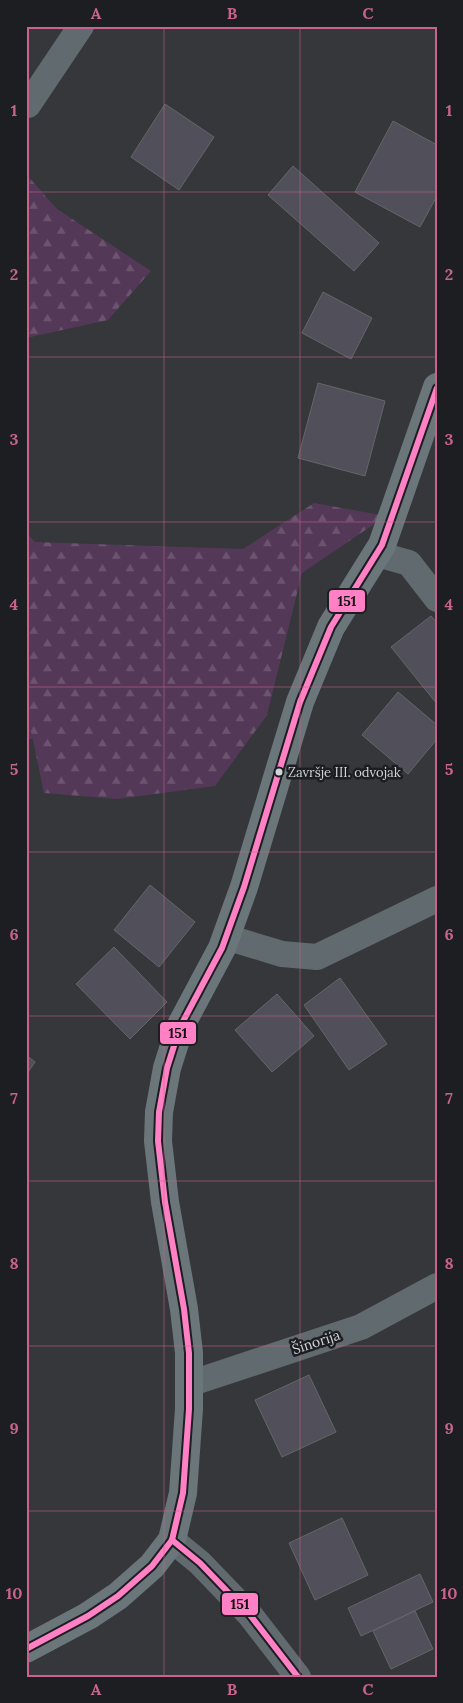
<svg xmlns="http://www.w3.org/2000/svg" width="463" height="1703" font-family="Lora,serif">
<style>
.grass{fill:url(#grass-tufts)}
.forest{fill:url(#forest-firs)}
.building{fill:#504f5a;stroke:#656669}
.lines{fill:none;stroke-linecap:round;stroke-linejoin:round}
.street{stroke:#616a6e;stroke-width:26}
.secondary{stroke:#6b767b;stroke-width:28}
.bus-1-casing{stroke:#1c1e21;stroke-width:10}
.bus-1{stroke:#ff80c5;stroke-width:6}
.grid{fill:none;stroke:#c8638d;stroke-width:1;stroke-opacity:0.55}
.bus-dot{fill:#d0d3d7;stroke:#1c1e21;stroke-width:2}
.labels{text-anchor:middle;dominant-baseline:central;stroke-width:5;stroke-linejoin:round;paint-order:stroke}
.bus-label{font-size:13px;fill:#d0d3d7;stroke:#1c1e21;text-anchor:start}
.street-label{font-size:14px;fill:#d0d3d7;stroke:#1c1e21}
.line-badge{stroke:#1c1e21;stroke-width:2}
.pale-badge-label{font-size:14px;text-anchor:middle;font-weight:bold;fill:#111}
.neatline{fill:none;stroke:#c8638d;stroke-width:2}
.grid-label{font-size:16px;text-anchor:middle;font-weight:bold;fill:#c8638d}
</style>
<defs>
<pattern id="grass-tufts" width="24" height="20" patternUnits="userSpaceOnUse" patternTransform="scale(1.25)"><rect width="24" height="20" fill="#543858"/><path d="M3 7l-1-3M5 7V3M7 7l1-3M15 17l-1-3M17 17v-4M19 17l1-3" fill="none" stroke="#6c546f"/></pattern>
<pattern id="forest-firs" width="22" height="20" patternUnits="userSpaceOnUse" patternTransform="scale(1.25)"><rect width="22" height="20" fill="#543858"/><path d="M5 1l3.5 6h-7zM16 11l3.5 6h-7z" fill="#6c546f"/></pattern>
</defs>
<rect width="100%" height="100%" fill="#35373a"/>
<g class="grass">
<polygon points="26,532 35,542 26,559"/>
<polygon points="26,707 33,738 26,741"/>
</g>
<g class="forest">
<polygon points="26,174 57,209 151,271 108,320 26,338"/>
<polygon points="314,503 386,516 302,573 267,715 215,786 117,799 44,793 26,707 26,559 35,542 243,549"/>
</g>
<g class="building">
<polygon points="165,104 214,137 179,190 131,157"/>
<polygon points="393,121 437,145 437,196 420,227 355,192"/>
<polygon points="293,166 379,243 354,271 268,195"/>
<polygon points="323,292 372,318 351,359 302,333"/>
<polygon points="318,383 385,401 365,476 298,458"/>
<polygon points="431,616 437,623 437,704 391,647"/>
<polygon points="398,692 437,725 437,739 408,774 362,735"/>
<polygon points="150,885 195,922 159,967 114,930"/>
<polygon points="114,947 167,1002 130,1039 76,984"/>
<polygon points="340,978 387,1044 349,1070 304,1005"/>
<polygon points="277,994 314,1036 272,1072 235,1030"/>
<polygon points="26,1055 35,1062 26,1075"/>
<polygon points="309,1375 336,1432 282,1457 255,1400"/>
<polygon points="342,1518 368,1575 315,1600 289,1543"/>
<polygon points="420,1574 433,1602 361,1636 348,1608"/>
<polygon points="415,1611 433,1649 391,1669 373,1631"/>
</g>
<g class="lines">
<g class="street">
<polyline points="28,105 81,26"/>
<polyline points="377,554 409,563 437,599"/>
<polyline points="226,937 282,954 317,957 437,899"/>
<polyline points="189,1384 361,1327 437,1286"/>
<polyline points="172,1540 200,1563 250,1615 298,1677"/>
</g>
<polyline class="secondary" points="26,1649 88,1616 118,1596 152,1566 172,1540 183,1493 189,1409 189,1353 184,1309 165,1202 158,1141 159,1112 167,1068 180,1027 222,948 244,887 300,702 331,627 382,545 437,387"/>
<g class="bus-1-casing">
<g id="bus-1">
<polyline points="172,1540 200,1563 250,1615 298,1677"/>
<polyline points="26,1649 88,1616 118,1596 152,1566 172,1540 183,1493 189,1409 189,1353 184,1309 165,1202 158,1141 159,1112 167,1068 180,1027 222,948 244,887 300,702 331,627 382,545 437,388"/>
</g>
</g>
<use href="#bus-1" class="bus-1"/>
</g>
<path class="grid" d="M164 26V1677M300 26V1677M26 192H437M26 357H437M26 522H437M26 687H437M26 852H437M26 1016H437M26 1181H437M26 1346H437M26 1511H437"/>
<circle class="bus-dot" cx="279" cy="772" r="4.5"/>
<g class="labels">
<g class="bus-label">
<text x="288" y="772">Završje III. odvojak</text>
</g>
<g class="street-label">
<text transform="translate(316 1342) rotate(-18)">Šinorija</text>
</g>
</g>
<g class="line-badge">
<rect x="328" y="589" width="38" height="24" rx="5" fill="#ff80c5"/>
<rect x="159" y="1021" width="38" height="24" rx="5" fill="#ff80c5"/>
<rect x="221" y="1592" width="38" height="24" rx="5" fill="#ff80c5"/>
</g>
<g class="pale-badge-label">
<text x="347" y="606">151</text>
<text x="178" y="1038">151</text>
<text x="240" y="1609">151</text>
</g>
<rect width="463" height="1703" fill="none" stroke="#1c1e21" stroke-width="55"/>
<rect x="28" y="28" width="408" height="1648" class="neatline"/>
<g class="grid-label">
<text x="96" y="19">A</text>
<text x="232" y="19">B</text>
<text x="368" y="19">C</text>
<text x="14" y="116">1</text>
<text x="449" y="116">1</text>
<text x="14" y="280">2</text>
<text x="449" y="280">2</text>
<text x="14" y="445">3</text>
<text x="449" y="445">3</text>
<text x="14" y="610">4</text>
<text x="449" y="610">4</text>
<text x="14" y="775">5</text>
<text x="449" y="775">5</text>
<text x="14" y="940">6</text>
<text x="449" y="940">6</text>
<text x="14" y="1104">7</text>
<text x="449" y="1104">7</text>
<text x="14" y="1269">8</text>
<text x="449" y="1269">8</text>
<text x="14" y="1434">9</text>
<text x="449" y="1434">9</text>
<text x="14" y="1599">10</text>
<text x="449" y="1599">10</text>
<text x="96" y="1695">A</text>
<text x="232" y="1695">B</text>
<text x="368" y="1695">C</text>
</g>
</svg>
